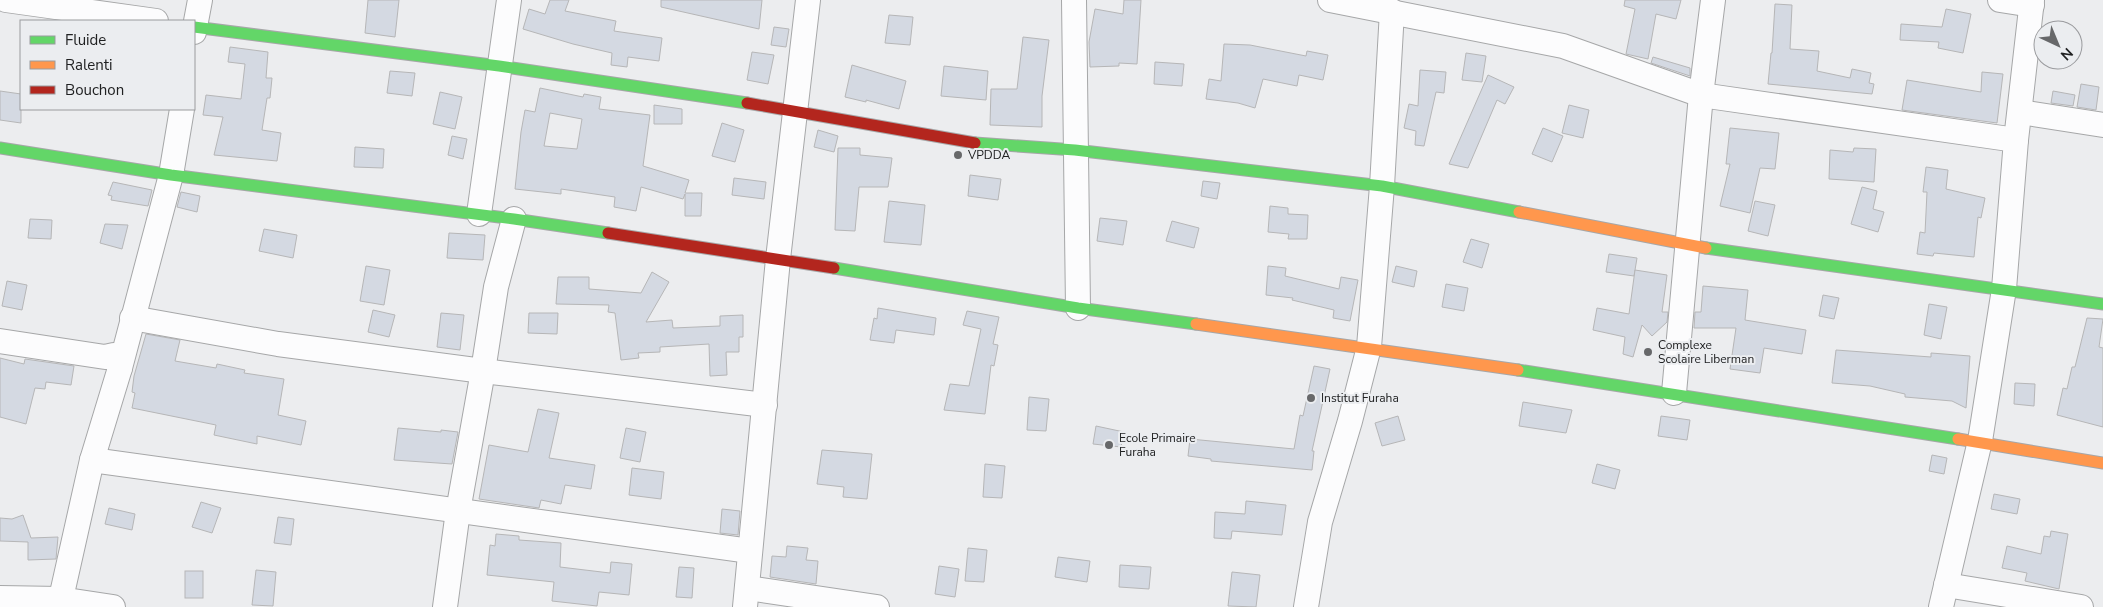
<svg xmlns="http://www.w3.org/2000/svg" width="2103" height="607" font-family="'Nunito Sans',sans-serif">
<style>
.building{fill:#d4d9e2;stroke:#b6b6b7;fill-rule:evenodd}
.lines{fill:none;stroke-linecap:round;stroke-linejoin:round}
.street-casing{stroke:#a6a7a8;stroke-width:26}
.fast-casing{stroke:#a6a7a8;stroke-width:13}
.slow-casing{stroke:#a6a7a8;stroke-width:13}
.jam-casing{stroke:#a6a7a8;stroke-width:13}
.street{stroke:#fcfcfd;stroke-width:24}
.fast{stroke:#63d668;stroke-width:11}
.slow{stroke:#ff974d;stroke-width:11}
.jam{stroke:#b3261e;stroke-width:11}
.poi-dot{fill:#67686a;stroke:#ebedf0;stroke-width:2}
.labels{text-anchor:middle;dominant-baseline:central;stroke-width:4;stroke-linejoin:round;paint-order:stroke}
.poi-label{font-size:12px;fill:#202122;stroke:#ebedf0;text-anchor:start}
</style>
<rect width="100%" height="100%" fill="#ecedef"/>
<g class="building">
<polygon points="368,0 399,0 395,37 365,33"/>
<polygon points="550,0 569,0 565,11 616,21 614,31 662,38 659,61 628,57 627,67 611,65 612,53 573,44 523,29 529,9 545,14"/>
<polygon points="661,0 762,0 759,29 661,7"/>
<polygon points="1124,0 1141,0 1137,64 1119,63 1119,66 1090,67 1089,42 1095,9 1123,14"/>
<polygon points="1625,0 1681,0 1676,19 1656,14 1648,59 1626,54 1635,9 1624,6"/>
<polygon points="1775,4 1792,5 1790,49 1819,51 1817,71 1850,78 1852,69 1871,73 1869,83 1874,84 1872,94 1768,84 1771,53 1772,53"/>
<polygon points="1946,9 1971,14 1963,53 1938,48 1939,42 1900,40 1901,24 1942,27"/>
<polygon points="889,15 913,17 910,45 885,43"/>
<polygon points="774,27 789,29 786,47 771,45"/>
<polygon points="1023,37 1049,40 1042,96 1042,127 990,125 991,89 1017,89"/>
<polygon points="1224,44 1250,45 1306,56 1307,51 1328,55 1323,80 1299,75 1297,86 1263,79 1255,108 1238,103 1206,99 1209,79 1221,81"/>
<polygon points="230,47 268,52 266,78 272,78 270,98 267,98 262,130 281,133 277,161 214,155 223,117 203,115 206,95 241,99 245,64 228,62"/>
<polygon points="752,52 774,55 768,84 747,80"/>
<polygon points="1466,53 1486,56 1482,82 1462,80"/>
<polygon points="1653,57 1690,68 1690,76 1651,63"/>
<polygon points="1155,62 1184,64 1182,86 1154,84"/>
<polygon points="852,65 906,81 899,109 866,100 866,102 845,97"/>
<polygon points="944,66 988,71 986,100 941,96"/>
<polygon points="1420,70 1446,72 1444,93 1436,92 1424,146 1415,145 1416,131 1404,128 1409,104 1418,106"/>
<polygon points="390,71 415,73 412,96 387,93"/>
<polygon points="1982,72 2003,74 1997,123 1902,110 1907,80 1981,92"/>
<polygon points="1488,75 1514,87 1505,104 1497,100 1468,168 1449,164"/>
<polygon points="2081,84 2099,87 2096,110 2077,107"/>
<path d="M540 88 583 97 584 94 601 97 599 109 650 115 643 166 689 180 685 193H702L701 216H685V194L683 199 641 187 636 211 614 207 615 197 561 189V194L515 189 521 132 525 110 535 112ZM550 113 582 119 577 149 544 146Z"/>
<polygon points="0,91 21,94 21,123 0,120"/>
<polygon points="2053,91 2075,95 2073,106 2051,103"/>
<polygon points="440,92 462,97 455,129 433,124"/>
<polygon points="654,105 682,109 682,124 654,124"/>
<polygon points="1569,105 1589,110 1583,138 1562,133"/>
<polygon points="722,123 744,130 735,162 712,156"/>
<polygon points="1543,128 1563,136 1552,162 1532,154"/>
<polygon points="1730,128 1779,133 1775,169 1760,168 1750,213 1720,206 1730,164 1726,164"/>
<polygon points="818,130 838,136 834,152 814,147"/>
<polygon points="452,136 467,139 463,159 448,155"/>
<polygon points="355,147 384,149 383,168 354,167"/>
<polygon points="838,148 860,148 860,155 892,158 888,187 859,187 855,231 835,230"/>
<polygon points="1854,148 1876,149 1874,182 1829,179 1830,150 1853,152"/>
<polygon points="1926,167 1948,170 1946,189 1985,198 1981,218 1978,217 1974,257 1934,253 1933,256 1917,254 1920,232 1925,233 1927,192 1923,192"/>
<polygon points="970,175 1001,179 998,200 968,196"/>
<polygon points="734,178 766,182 764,199 732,195"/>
<polygon points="1203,181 1220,183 1217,199 1201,196"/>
<polygon points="113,182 152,190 148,206 111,200 112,196 108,195"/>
<polygon points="1862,187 1877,191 1873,209 1884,212 1878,232 1851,224"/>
<polygon points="181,192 200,196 197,212 177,207"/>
<polygon points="889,201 925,205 921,245 884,242"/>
<polygon points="1755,201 1775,205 1768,236 1748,231"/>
<polygon points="1270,206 1288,208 1288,214 1308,215 1307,239 1288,239 1289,234 1268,232"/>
<polygon points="1100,218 1127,221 1123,245 1097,241"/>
<polygon points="30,219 52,220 51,239 28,238"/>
<polygon points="1172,221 1199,228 1194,248 1166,241"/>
<polygon points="105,224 128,225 122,249 100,243"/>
<polygon points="264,229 297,235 293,258 259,251"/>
<polygon points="449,233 485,235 483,260 447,258"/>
<polygon points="1471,239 1489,244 1482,268 1463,262"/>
<polygon points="1609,254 1637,258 1634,276 1606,272"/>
<polygon points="366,266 390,270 384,305 360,301"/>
<polygon points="1268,266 1286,268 1285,276 1339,289 1341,277 1358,280 1350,321 1333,318 1334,310 1292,300 1293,298 1266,295"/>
<polygon points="1396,266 1417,271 1414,287 1392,282"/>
<polygon points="1635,270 1667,275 1662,312 1668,312 1667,322 1652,336 1642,325 1633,357 1623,354 1625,337 1593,330 1597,308 1629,314"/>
<polygon points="652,272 669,282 646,322 672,320 673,328 720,326 720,316 743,315 743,337 739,337 739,352 726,352 727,375 710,376 709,344 660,347 660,352 638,353 639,358 621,360 615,313 608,312 609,305 556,304 558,277 589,277 589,289 641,293"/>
<polygon points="7,281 27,285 22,310 2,306"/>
<polygon points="1446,284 1468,288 1464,311 1442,307"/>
<polygon points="1703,286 1748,290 1745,320 1806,330 1802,354 1764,348 1760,373 1730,369 1736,328 1694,328 1695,312 1701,312"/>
<polygon points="1823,295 1839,298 1834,319 1819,316"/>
<polygon points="1929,304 1947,307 1941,339 1924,335"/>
<polygon points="878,308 936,318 934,335 896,330 894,343 870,340 874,318 877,319"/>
<polygon points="373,310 395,315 389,337 368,332"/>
<polygon points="967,311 999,317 993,344 998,345 994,366 991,365 985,414 944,410 950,384 969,386 981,329 963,325"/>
<polygon points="441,313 464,315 460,350 437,347"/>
<polygon points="529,313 558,313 557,334 528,333"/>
<polygon points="2087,318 2103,319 2099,347 2103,348 2103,427 2057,415 2063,388 2067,389 2072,367 2075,367"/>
<polygon points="146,334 180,340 175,361 216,368 217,364 245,370 244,373 284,379 278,415 306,421 301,445 257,436 257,444 214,435 216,425 132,408 135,393 132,392 134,376"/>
<polygon points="1836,350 1931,357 1931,353 1970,356 1966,408 1952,401 1905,397 1905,394 1870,386 1832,383"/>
<polygon points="0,358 24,364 25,359 74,366 71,385 46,382 45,389 35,388 26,424 0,417"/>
<polygon points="1314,366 1330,369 1312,451 1314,451 1312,470 1211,461 1211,459 1188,456 1190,439 1294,449 1300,415 1303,416"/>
<polygon points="2015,383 2035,384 2034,406 2014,404"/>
<polygon points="1029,397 1049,399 1046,431 1027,430"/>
<polygon points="1523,402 1572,410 1566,433 1519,426"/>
<polygon points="538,409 559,413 549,458 595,465 591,489 565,485 561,504 541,500 539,508 479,499 489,445 528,452"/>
<polygon points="1398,416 1405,440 1382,446 1375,423"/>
<polygon points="1661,416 1690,420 1687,440 1658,436"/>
<polygon points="1096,426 1124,432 1121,447 1093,444"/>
<polygon points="398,428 441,432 441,430 458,432 452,464 394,460"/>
<polygon points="626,428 646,432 640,462 620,458"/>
<polygon points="822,450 872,454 867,499 843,497 844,487 817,484"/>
<polygon points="1932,455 1947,458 1944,474 1929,471"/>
<polygon points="985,464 1005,466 1002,498 983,497"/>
<polygon points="1597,464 1620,470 1615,489 1592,483"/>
<polygon points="632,468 664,472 661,499 629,495"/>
<polygon points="1994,494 2020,499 2017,514 1991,509"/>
<polygon points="1246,501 1286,505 1282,535 1232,531 1231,539 1214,538 1215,512 1245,514"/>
<polygon points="201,502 221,508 212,533 192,527"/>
<polygon points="109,508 135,514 132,530 105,524"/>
<polygon points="722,509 740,511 738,535 720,533"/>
<polygon points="23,515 31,538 58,537 56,559 28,560 28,542 0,541 0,518 12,519"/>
<polygon points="278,517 294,519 291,545 274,543"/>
<polygon points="2051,531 2068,534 2059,589 2025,581 2027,573 2002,568 2007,546 2041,554 2044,536 2050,537"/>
<polygon points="496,534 519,536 519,540 561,543 560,567 610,573 611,562 632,564 629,595 599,592 597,606 552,601 554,582 487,575 490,545 495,546"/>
<polygon points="787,546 808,548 806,560 818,561 816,584 770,577 772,556 786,557"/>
<polygon points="968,548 987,550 984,582 965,581"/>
<polygon points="1058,557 1090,561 1087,582 1055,577"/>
<polygon points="1120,565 1151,567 1149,589 1119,587"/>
<polygon points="939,566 959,569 955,597 935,594"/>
<polygon points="679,567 694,568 692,598 676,597"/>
<polygon points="256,570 276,572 273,606 252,605"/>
<rect x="185" y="571" width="18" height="27"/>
<polygon points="1232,572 1260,575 1256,607 1228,606"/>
</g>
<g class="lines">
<g class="street-casing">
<g id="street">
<polyline points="6,0 156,21"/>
<polyline points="1074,0 1078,308"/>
<polyline points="1330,0 1563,46 1701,95 2016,140"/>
<polyline points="2000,0 2032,5"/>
<polyline points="194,32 200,0"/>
<polyline points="2020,112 2103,125"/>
<polyline points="479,214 509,0"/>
<polyline points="132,318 278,344 483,371 765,405"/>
<polyline points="0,341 105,357 114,355 120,368"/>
<polyline points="1674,393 1701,95 1713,0"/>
<polyline points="92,460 750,551"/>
<polyline points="1946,585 2081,607"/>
<polyline points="747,588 877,607"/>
<polyline points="0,598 60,599 113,607"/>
<polyline points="59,607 92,460 120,368 171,175 182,109"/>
<polyline points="445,607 458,511 483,371 496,287 514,219"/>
<polyline points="745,607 778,259 808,0"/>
<polyline points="1306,607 1320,522 1350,421 1369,347 1382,186 1392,11"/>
<polyline points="1941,607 1980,441 2004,289 2016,140 2032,0"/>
</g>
</g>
<g class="fast-casing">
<g id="fast">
<polyline points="194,27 499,66 747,103"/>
<polyline points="975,143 1075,150 1382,186 1519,212"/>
<polyline points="0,148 171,175 514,219 608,233"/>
<polyline points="1706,248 2103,304"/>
<polyline points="834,268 1078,308 1196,324"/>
<polyline points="1518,370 1958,439"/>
</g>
</g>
<g class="slow-casing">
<g id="slow">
<polyline points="1519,212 1706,248"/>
<polyline points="1196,324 1518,370"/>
<polyline points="1958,439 2103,463"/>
</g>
</g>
<g class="jam-casing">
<g id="jam">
<polyline points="747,103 975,143"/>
<polyline points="608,233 834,268"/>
</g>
</g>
<use href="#street" class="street"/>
<use href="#fast" class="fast"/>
<use href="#slow" class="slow"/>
<use href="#jam" class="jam"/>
</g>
<g class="poi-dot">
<circle cx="958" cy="155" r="5"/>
<circle cx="1648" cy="352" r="5"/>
<circle cx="1311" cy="398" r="5"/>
<circle cx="1109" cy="445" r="5"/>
</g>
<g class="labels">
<g class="poi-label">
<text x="968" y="155">VPDDA</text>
<text x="1658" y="345">Complexe<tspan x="1658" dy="14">Scolaire Liberman</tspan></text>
<text x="1321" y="398">Institut Furaha</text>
<text x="1119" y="438">Ecole Primaire<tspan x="1119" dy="14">Furaha</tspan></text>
</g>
</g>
<rect x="20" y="20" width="175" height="90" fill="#ebedf0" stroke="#9a9b9e"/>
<rect x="30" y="36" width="25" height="8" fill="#63d668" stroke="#9a9b9e"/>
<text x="65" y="45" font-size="15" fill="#202122">Fluide</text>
<rect x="30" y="61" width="25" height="8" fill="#ff974d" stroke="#9a9b9e"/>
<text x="65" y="70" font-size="15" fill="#202122">Ralenti</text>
<rect x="30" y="86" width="25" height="8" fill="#b3261e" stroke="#9a9b9e"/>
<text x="65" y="95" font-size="15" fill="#202122">Bouchon</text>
<g transform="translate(2058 45) rotate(136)"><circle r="24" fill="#ebedf0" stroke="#9a9b9e"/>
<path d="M0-4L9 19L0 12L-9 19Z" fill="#67686a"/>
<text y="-8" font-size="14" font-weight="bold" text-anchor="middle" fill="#202122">N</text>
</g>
</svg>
